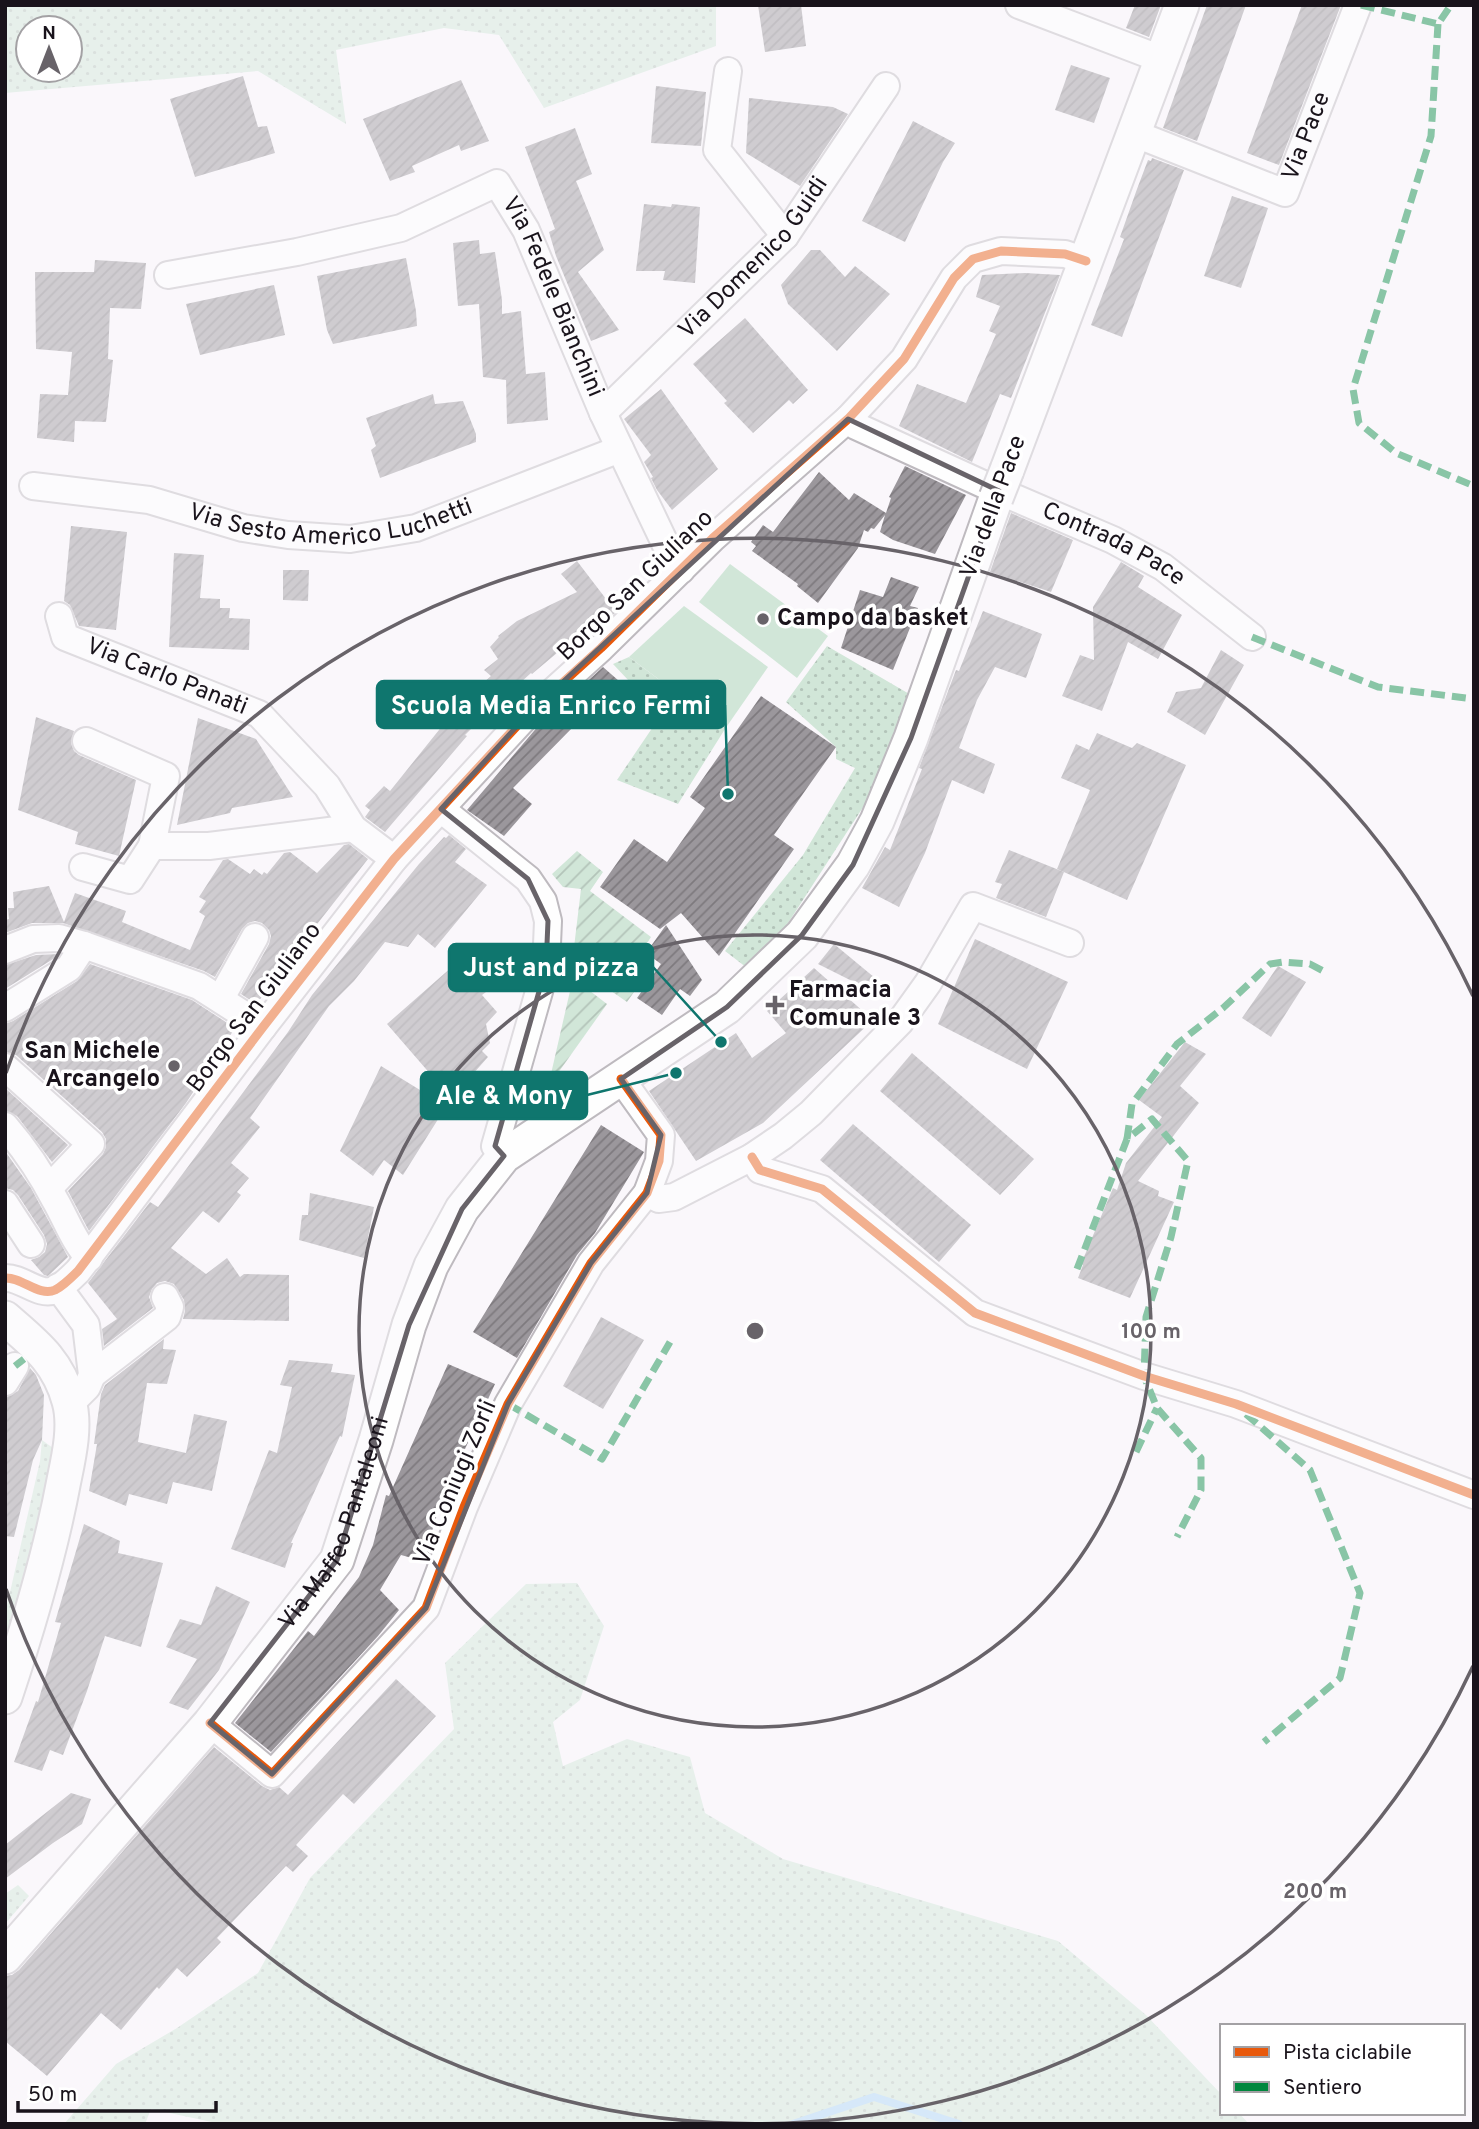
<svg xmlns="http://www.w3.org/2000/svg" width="1479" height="2129" font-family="Overpass,sans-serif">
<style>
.grass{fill:url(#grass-dots);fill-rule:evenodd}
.garden{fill:url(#garden-furrows)}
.pitch{fill:#d1e6d8}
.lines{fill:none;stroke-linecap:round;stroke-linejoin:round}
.stream{stroke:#aad5f5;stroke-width:8}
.building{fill:url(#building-hatch)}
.minor-casing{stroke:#bebabf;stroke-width:30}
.major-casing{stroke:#bebabf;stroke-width:37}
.minor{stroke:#fefefe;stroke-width:26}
.major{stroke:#fefefe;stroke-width:33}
.major-bridge-casing{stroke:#bebabf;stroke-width:37;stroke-linecap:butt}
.major-bridge{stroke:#fefefe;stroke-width:33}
.quiet{stroke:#00873e;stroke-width:7;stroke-dasharray:14 7;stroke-linecap:butt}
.cycleway-casing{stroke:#fff;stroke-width:13}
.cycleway{stroke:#e8590c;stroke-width:9}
.marked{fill:none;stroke:#686369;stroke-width:5;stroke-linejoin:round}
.ring{fill:none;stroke:#686369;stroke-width:3.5}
.poi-dot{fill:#686369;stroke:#fff;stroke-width:2.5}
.labels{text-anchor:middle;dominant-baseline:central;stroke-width:7;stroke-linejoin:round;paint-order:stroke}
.street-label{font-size:24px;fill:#19131b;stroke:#fff}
.poi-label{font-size:24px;font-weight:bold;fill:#19131b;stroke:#fff;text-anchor:start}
.centre{fill:#686369;stroke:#fff;stroke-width:3.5}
.ring-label{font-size:21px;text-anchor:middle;font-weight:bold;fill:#686369;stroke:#fff;stroke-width:7;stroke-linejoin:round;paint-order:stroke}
.leader{fill:none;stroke:#0f766e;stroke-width:2.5}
.callout-dot{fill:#0f766e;stroke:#fff;stroke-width:2.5}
.callout{fill:#0f766e;stroke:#0f766e;stroke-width:2.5}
.callout-label{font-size:26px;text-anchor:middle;font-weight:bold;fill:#fff}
</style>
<defs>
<pattern id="grass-dots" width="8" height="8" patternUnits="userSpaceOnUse" patternTransform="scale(1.75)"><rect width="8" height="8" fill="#d1e6d8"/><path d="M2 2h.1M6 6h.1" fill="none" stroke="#b3c4b9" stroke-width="1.8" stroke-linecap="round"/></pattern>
<pattern id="garden-furrows" width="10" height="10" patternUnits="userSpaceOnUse" patternTransform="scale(1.75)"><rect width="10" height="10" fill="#d1e6d8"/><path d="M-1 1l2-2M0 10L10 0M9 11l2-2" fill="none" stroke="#b3c4b9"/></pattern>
<pattern id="building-hatch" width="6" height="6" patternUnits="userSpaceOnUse" patternTransform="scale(1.75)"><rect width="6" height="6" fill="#9b979c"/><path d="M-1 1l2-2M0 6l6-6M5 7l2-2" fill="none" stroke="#7e7a7e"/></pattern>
</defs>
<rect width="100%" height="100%" fill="#faf7fb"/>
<g class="grass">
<path d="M5 5H716V46L544 108 499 35 444 28 336 50 346 124 258 71 5 93ZM70 28V70H28V28Z"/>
<polygon points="827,646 911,695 880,781 755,974 725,951 803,855 855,768 836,759 836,747 786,702"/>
<polygon points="629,657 725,729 678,804 617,780 661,715 613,664"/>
<polygon points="42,1440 53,1448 33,1550 5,1645 5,1614 40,1461"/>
<polygon points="577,1583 604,1626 580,1700 553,1722 563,1766 627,1739 690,1757 705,1813 783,1859 1058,1941 1146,2015 1222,2095 1222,2113 1239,2113 1249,2124 221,2124 151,2109 145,2124 64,2124 116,2064 177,2028 258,1973 310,1878 454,1729 445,1663 526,1584"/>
<polygon points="18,1885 29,1896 5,1924 5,1894"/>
</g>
<g class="garden">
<polygon points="577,851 603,872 590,891 651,937 640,954 653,965 627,1002 572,964 581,889 563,887 552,874"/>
<polygon points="573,978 607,1004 548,1087"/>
</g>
<g class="pitch">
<polygon points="730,564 828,636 797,678 699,602"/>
<polygon points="684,606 768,667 725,729 629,657"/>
</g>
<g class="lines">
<polyline class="stream" points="793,2124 874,2097 959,2124"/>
</g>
<g class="building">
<polygon points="758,5 801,5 806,46 765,52"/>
<polygon points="1135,5 1161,5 1149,37 1126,28"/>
<polygon points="1207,5 1246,5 1197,141 1163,128"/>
<polygon points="1302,5 1341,5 1279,165 1247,153"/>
<polygon points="1071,65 1110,78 1094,123 1055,110"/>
<polygon points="243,76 258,127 267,126 275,153 195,177 170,99"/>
<polygon points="461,80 489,141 461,151 459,145 412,166 415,172 390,181 363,119"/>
<polygon points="656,86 706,92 701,146 651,143"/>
<polygon points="749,98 833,107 848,114 800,186 746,153"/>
<polygon points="913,121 955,143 943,162 905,242 862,221"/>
<polygon points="575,128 592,174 576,181 604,250 578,272 619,330 591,341 556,256 549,232 555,229 525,147"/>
<polygon points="1152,158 1184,170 1122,337 1091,325 1124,239 1120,237 1137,189 1148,160 1151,161"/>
<polygon points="1232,196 1268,208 1241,288 1204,276"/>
<polygon points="644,204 671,207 672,204 700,207 695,283 663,280 665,271 636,271"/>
<polygon points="479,240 480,254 495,252 502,300 502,314 521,311 526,374 545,372 548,420 507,424 506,380 483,377 479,304 458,306 453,243"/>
<polygon points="811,250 820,250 845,277 855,266 890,294 837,351 788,304 781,285"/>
<polygon points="406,258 416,311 417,326 333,344 327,330 317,276"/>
<polygon points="95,260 146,263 141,309 110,308 108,359 113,360 106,422 75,421 74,442 37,438 40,394 68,395 72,352 36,349 35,272 94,272"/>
<polygon points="1025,273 1060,275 1011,398 1000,394 972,462 899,426 917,384 966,403 996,334 989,331 1000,306 976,297 982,275"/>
<polygon points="274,285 285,335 200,355 186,304"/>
<polygon points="745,318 808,390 793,404 789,400 753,433 724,403 727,401 693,364"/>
<polygon points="661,389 718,469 672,510 657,490 651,478 653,477 644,462 651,455 624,419"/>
<polygon points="433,394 435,404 463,401 476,434 476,442 380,478 371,450 376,446 366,418"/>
<polygon points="905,466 966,495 935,554 893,540 880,532 885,515 874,529 871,528 868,532 864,530 858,548 818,603 797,586 798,584 752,551 756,546 751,542 763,525 773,532 819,472 849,500 854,493 886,513 891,498 889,497"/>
<polygon points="1011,513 1073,540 1051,592 990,572"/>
<polygon points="71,526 127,532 116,630 79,626 70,605 64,601"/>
<polygon points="174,553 204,555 200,598 220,599 220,608 230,608 229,618 250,619 249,650 169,647"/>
<polygon points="577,561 616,612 608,619 602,615 532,674 531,673 520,683 519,681 465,735 467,736 385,832 365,817 370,810 365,806 384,786 390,791 447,720 443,718 491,676 484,670 498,659 490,647 499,637 498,636 517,621 577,592 561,574"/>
<polygon points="1121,562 1144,576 1138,587 1182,615 1158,659 1128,642 1102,711 1062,696 1080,655 1094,660 1093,607"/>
<polygon points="283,570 309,570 308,601 283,600"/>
<polygon points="891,577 919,587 910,606 918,608 893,670 841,648 860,590 883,597"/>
<polygon points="983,611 1042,634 1026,678 995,667 977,700 959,748 995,764 984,794 952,780 925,853 899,907 862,888 885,847 890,850 922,769 919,768 956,670 959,671"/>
<polygon points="1221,650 1244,665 1205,735 1167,712 1176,692 1201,688"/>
<polygon points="603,667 619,681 607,699 575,725 513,788 532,804 504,836 467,810 539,725"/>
<polygon points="761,696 836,747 774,835 794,849 719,956 681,913 660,929 600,887 634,839 667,862 705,808 690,797"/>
<polygon points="36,717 74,731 71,743 74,751 79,755 136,780 119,856 75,844 78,832 18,810"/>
<polygon points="198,718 256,739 293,797 232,808 230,813 177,825"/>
<polygon points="1097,733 1132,748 1137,743 1186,765 1127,900 1057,869 1090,790 1061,778 1076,744 1089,750"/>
<polygon points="449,835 466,849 455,862 487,885 435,948 418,934 408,947 385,942 354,981 329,1006 250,1118 260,1127 231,1163 249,1178 237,1192 241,1195 219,1223 203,1211 171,1248 206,1274 227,1258 240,1277 244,1274 289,1275 289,1321 183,1319 185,1311 184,1300 174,1284 165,1281 157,1283 152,1289 149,1297 153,1308 104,1346 102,1329 117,1319 88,1283 150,1202 158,1207 288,1032 312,995 419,864 444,837 446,838"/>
<polygon points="349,844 368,859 282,969 284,971 256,1004 241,994 269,944 271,936 269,930 262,923 255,921 248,923 242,929 215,977 204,971 63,923 32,923 5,933 5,920 9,919 8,908 14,908 13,892 49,886 64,922 75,893 126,911 122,922 190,950 205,916 199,912 206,901 199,897 223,860 228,859 250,874 254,869 262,875 264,872 267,874 284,853 290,852 317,873 344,845"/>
<polygon points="1009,850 1064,872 1046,917 996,898 1002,884 995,882"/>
<polygon points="666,925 702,980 690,996 680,989 662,1015 637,998 661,964 646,953"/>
<polygon points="975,939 1068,982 1027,1069 938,1024"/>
<polygon points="834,944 892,992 888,999 818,964"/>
<polygon points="59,954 58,956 5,989 5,965 36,955"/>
<polygon points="90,964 192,1000 235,1028 186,1103 89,1231 68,1191 103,1154 106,1147 106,1139 102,1132 16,1055 5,1052 5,1024 13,1021 77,981"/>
<polygon points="453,966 464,975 487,972 486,992 482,995 497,1012 486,1024 490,1043 482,1051 488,1057 472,1075 445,1091 387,1024"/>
<polygon points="1278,966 1306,982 1271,1037 1242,1018"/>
<polygon points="814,968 873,1020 763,1123 696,1161 649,1091 736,1033 752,1058 786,1033 767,1011"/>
<polygon points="1185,1042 1206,1054 1180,1086 1199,1103 1138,1181 1159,1191 1158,1196 1174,1202 1130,1298 1078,1278 1083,1265 1081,1264 1113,1188 1117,1190 1126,1163 1162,1117 1139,1100"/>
<polygon points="912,1053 1034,1159 1000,1195 880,1091"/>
<polygon points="381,1066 433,1098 425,1104 442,1113 403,1175 384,1160 373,1176 340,1151"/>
<polygon points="5,1088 68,1145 52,1162 17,1116 5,1111"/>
<polygon points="853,1124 971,1225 939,1262 820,1160"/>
<polygon points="601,1125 644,1152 595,1233 577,1255 517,1358 473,1332"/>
<polygon points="5,1151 31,1188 68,1257 48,1276 44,1275 31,1260 39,1257 45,1252 47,1244 44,1235 18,1195 13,1190 5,1188"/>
<polygon points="310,1193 374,1207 364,1258 299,1240 302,1215 308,1215"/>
<polygon points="601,1317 644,1340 603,1409 563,1386"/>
<polygon points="164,1339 163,1349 176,1350 167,1384 147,1383 138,1442 186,1453 194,1414 227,1421 212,1491 173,1482 167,1504 129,1494 126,1506 89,1491 97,1444 94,1444 101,1394 105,1385"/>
<polygon points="289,1360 333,1364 331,1372 355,1375 342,1437 340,1436 291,1543 293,1543 285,1568 231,1549 269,1450 277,1453 292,1387 280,1385"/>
<polygon points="448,1364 495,1384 441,1501 423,1561 401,1555 380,1590 399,1610 378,1636 271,1752 235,1723 308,1631 314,1636 359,1577 373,1545 386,1495 389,1496"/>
<polygon points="30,1368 36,1375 44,1395 42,1440 33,1460 14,1537 5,1536 5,1398 18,1391"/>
<polygon points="84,1524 120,1541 118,1553 163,1563 141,1647 105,1636 87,1691 63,1755 50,1750 42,1771 14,1762 36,1701 38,1702 61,1623 55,1622"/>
<polygon points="216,1586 250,1602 219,1670 188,1710 169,1703 197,1659 166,1647 180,1619 201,1625"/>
<polygon points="396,1679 436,1716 354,1804 343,1794 296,1845 308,1856 293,1872 286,1866 217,1938 221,1942 187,1977 177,1968 159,1989 157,1987 121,2030 101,2013 47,2076 5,2041 5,1976 12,1975 19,1970 214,1747 262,1786 270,1790 279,1787 288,1795"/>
<polygon points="71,1793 91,1799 82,1824 53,1843 5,1879 5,1845"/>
</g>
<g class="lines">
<g class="minor-casing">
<g id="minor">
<polyline points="1019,5 1161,59"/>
<polyline points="728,71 717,150 785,236"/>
<path id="s1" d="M1133 133 1285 193 1358 5"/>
<path id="s2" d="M168 275 297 252 401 228 497 183 526 230 603 413 672 558 681 570"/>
<path id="s3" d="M603 413 785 236 886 86"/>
<path id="s4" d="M848 419 856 426 985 485 1113 540 1163 567 1252 637"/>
<path id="s5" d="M33 486 149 500 243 528 288 535 350 539 416 528 620 449"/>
<path id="s6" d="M59 616 65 637 259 714 327 786 353 828 394 859"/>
<polyline points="86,741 166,776 152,846"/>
<polyline points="441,809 528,879 543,901 548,921 546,967 495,1146 504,1156"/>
<polyline points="83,867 130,880 152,846 209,846 353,828"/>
<polyline points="5,950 33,939 59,938 84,945 199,986 263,1027"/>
<polyline points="221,998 255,937"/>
<polyline points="5,1008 69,968 84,945"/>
<polyline points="5,1067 91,1144 49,1188"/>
<path d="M5 1126C25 1149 41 1173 55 1200 66 1219 74 1242 89 1258"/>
<polyline points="752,1157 760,1170 822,1189 975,1313 1144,1376 1236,1404 1474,1495"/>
<polyline points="647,1193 659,1199 674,1197 752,1157 783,1136 811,1113 900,1022 928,983 973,906 1070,943"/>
<polyline points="5,1204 31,1244"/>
<path d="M5 1278C22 1277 39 1297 55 1290 63 1286 72 1277 78 1271L263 1027 394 859 528 714 601 648 713 538 848 419 904 359 954 278 973 259 1001 251 1065 254 1086 261"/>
<polyline points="58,1287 86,1325 92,1375 87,1387 70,1404"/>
<polyline points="92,1375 167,1317 170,1307 165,1297"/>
<polyline points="5,1382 15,1366"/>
<polyline points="210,1723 272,1774 426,1608 464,1507 508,1404 591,1263 647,1193 659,1161 661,1135 621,1079"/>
</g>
</g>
<g class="major-casing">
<g id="major">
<polyline points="1007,470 1182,5"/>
<path d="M5 1318C35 1344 58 1361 69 1401 76 1425 69 1456 64 1480 50 1555 29 1625 5 1697"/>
<path id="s7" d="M5 1957 210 1723 337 1560 376 1440 409 1325 431 1266 462 1209 504 1156 727 1007 802 935 853 865 877 821 911 738 996 498"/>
</g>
</g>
<use href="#minor" class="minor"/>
<use href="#major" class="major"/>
<g class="major-bridge-casing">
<polyline id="major-bridge" points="996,498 1007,470"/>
</g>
<use href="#major-bridge" class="major-bridge"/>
<g class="quiet">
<polyline points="1361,5 1438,24 1451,5"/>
<polyline points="1438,24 1431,136 1353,389 1359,423 1396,453 1474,486"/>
<polyline points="1252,637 1378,687 1474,699"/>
<polyline points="1127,1139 1132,1104 1177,1044 1223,1008 1270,964 1283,962 1310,964 1327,973"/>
<polyline points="1077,1269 1127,1139 1152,1119 1188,1161 1171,1237 1146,1317 1144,1376 1157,1408 1201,1458 1201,1490 1177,1537"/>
<polyline points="15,1366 24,1359"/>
<polyline points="508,1404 602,1459 670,1342"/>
<polyline points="1246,1414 1310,1470 1360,1593 1340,1678 1264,1742"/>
<polyline points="1136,1452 1157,1408"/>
</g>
<g class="cycleway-casing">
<g id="cycleway">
<polyline points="752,1157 760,1170 822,1189 975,1313 1144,1376 1236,1404 1474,1495"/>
<path d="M5 1278C22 1277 39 1297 55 1290 63 1286 72 1277 78 1271L263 1027 394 859 528 714 601 648 713 538 848 419 904 359 954 278 973 259 1001 251 1065 254 1086 261"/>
<polyline points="210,1723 272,1774 426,1608 464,1507 508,1404 591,1263 647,1193 659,1161 661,1135 621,1079"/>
</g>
</g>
<use href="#cycleway" class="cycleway"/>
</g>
<path d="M0 0H1479V2129H0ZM848 419 999 491 911 738 853 865 802 935 727 1007 621 1079 661 1135 647 1193 591 1263 508 1404 426 1608 272 1774 210 1723 337 1560 409 1325 462 1209 504 1156 495 1146 546 967 548 921 528 879 441 809 528 714Z" fill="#faf7fb" fill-opacity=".55" fill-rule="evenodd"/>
<path class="marked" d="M848 419 999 491 911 738 853 865 802 935 727 1007 621 1079 661 1135 647 1193 591 1263 508 1404 426 1608 272 1774 210 1723 337 1560 409 1325 462 1209 504 1156 495 1146 546 967 548 921 528 879 441 809 528 714Z"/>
<g class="ring">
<circle cx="755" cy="1331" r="396"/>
<path d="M1473 1666A792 792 0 0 1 6 1589M6 1073A792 792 0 0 1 1473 996"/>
</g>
<g class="poi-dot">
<circle cx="763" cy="619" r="7"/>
<path d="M771.5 994.5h7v7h7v7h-7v7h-7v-7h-7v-7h7z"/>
<circle cx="174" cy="1066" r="7"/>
</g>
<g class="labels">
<g class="street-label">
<text stroke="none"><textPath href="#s1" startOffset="224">Via Pace</textPath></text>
<text stroke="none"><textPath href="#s3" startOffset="217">Via Domenico Guidi</textPath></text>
<text stroke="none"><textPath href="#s2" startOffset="471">Via Fedele Bianchini</textPath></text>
<text stroke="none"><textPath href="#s5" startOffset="304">Via Sesto Americo Luchetti</textPath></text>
<text transform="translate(994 507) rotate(-70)">Via della Pace</text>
<text stroke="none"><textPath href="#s4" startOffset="294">Contrada Pace</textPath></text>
<text transform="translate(636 586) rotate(-44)">Borgo San Giuliano</text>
<text stroke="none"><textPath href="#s6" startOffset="131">Via Carlo Panati</textPath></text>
<text transform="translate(255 1008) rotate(-53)">Borgo San Giuliano</text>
<text transform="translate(456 1483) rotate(-67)">Via Coniugi Zorli</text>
<text stroke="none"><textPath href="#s7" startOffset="550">Via Maffeo Pantaleoni</textPath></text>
</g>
<g class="poi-label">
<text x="777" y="619">Campo da basket</text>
<text x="789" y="991">Farmacia<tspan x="789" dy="28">Comunale 3</tspan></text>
<text x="160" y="1052" text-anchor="end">San Michele<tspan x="160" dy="28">Arcangelo</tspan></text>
</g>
</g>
<circle cx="755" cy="1331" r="10" class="centre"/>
<g class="ring-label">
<text x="1151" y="1338">100 m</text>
<text x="1315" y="1898">200 m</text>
</g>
<path class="leader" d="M728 794L725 705M721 1042L653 967M676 1073L587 1095"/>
<g class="callout-dot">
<circle cx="728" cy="794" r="7"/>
<circle cx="721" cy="1042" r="7"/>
<circle cx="676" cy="1073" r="7"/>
</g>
<g class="callout">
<rect x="377" y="681" width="348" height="47" rx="7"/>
<rect x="449" y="944" width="204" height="47" rx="7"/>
<rect x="421" y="1072" width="166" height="47" rx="7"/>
</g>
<g class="callout-label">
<text x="551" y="714">Scuola Media Enrico Fermi</text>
<text x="551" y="976">Just and pizza</text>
<text x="504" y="1104">Ale &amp; Mony</text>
</g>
<rect width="1479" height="2129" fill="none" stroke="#19131b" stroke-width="14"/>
<rect x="1220" y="2024" width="245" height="91" fill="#ffffff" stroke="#a3a1a4" stroke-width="2"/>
<rect x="1234" y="2047" width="35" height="10" fill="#e8590c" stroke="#a3a1a4" stroke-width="2"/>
<text x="1283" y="2059" font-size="21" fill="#19131b">Pista ciclabile</text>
<rect x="1234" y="2082" width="35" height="10" fill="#00873e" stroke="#a3a1a4" stroke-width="2"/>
<text x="1283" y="2094" font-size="21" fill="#19131b">Sentiero</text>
<g transform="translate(49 49)"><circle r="33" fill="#ffffff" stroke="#a3a1a4" stroke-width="2"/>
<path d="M0-5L12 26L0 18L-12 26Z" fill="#686369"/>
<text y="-10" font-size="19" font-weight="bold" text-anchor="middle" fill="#19131b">N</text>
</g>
<path d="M18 2101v10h198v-10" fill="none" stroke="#19131b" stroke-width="3.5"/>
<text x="28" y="2101" font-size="21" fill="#19131b" stroke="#ffffff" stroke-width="5" paint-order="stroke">50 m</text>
</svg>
